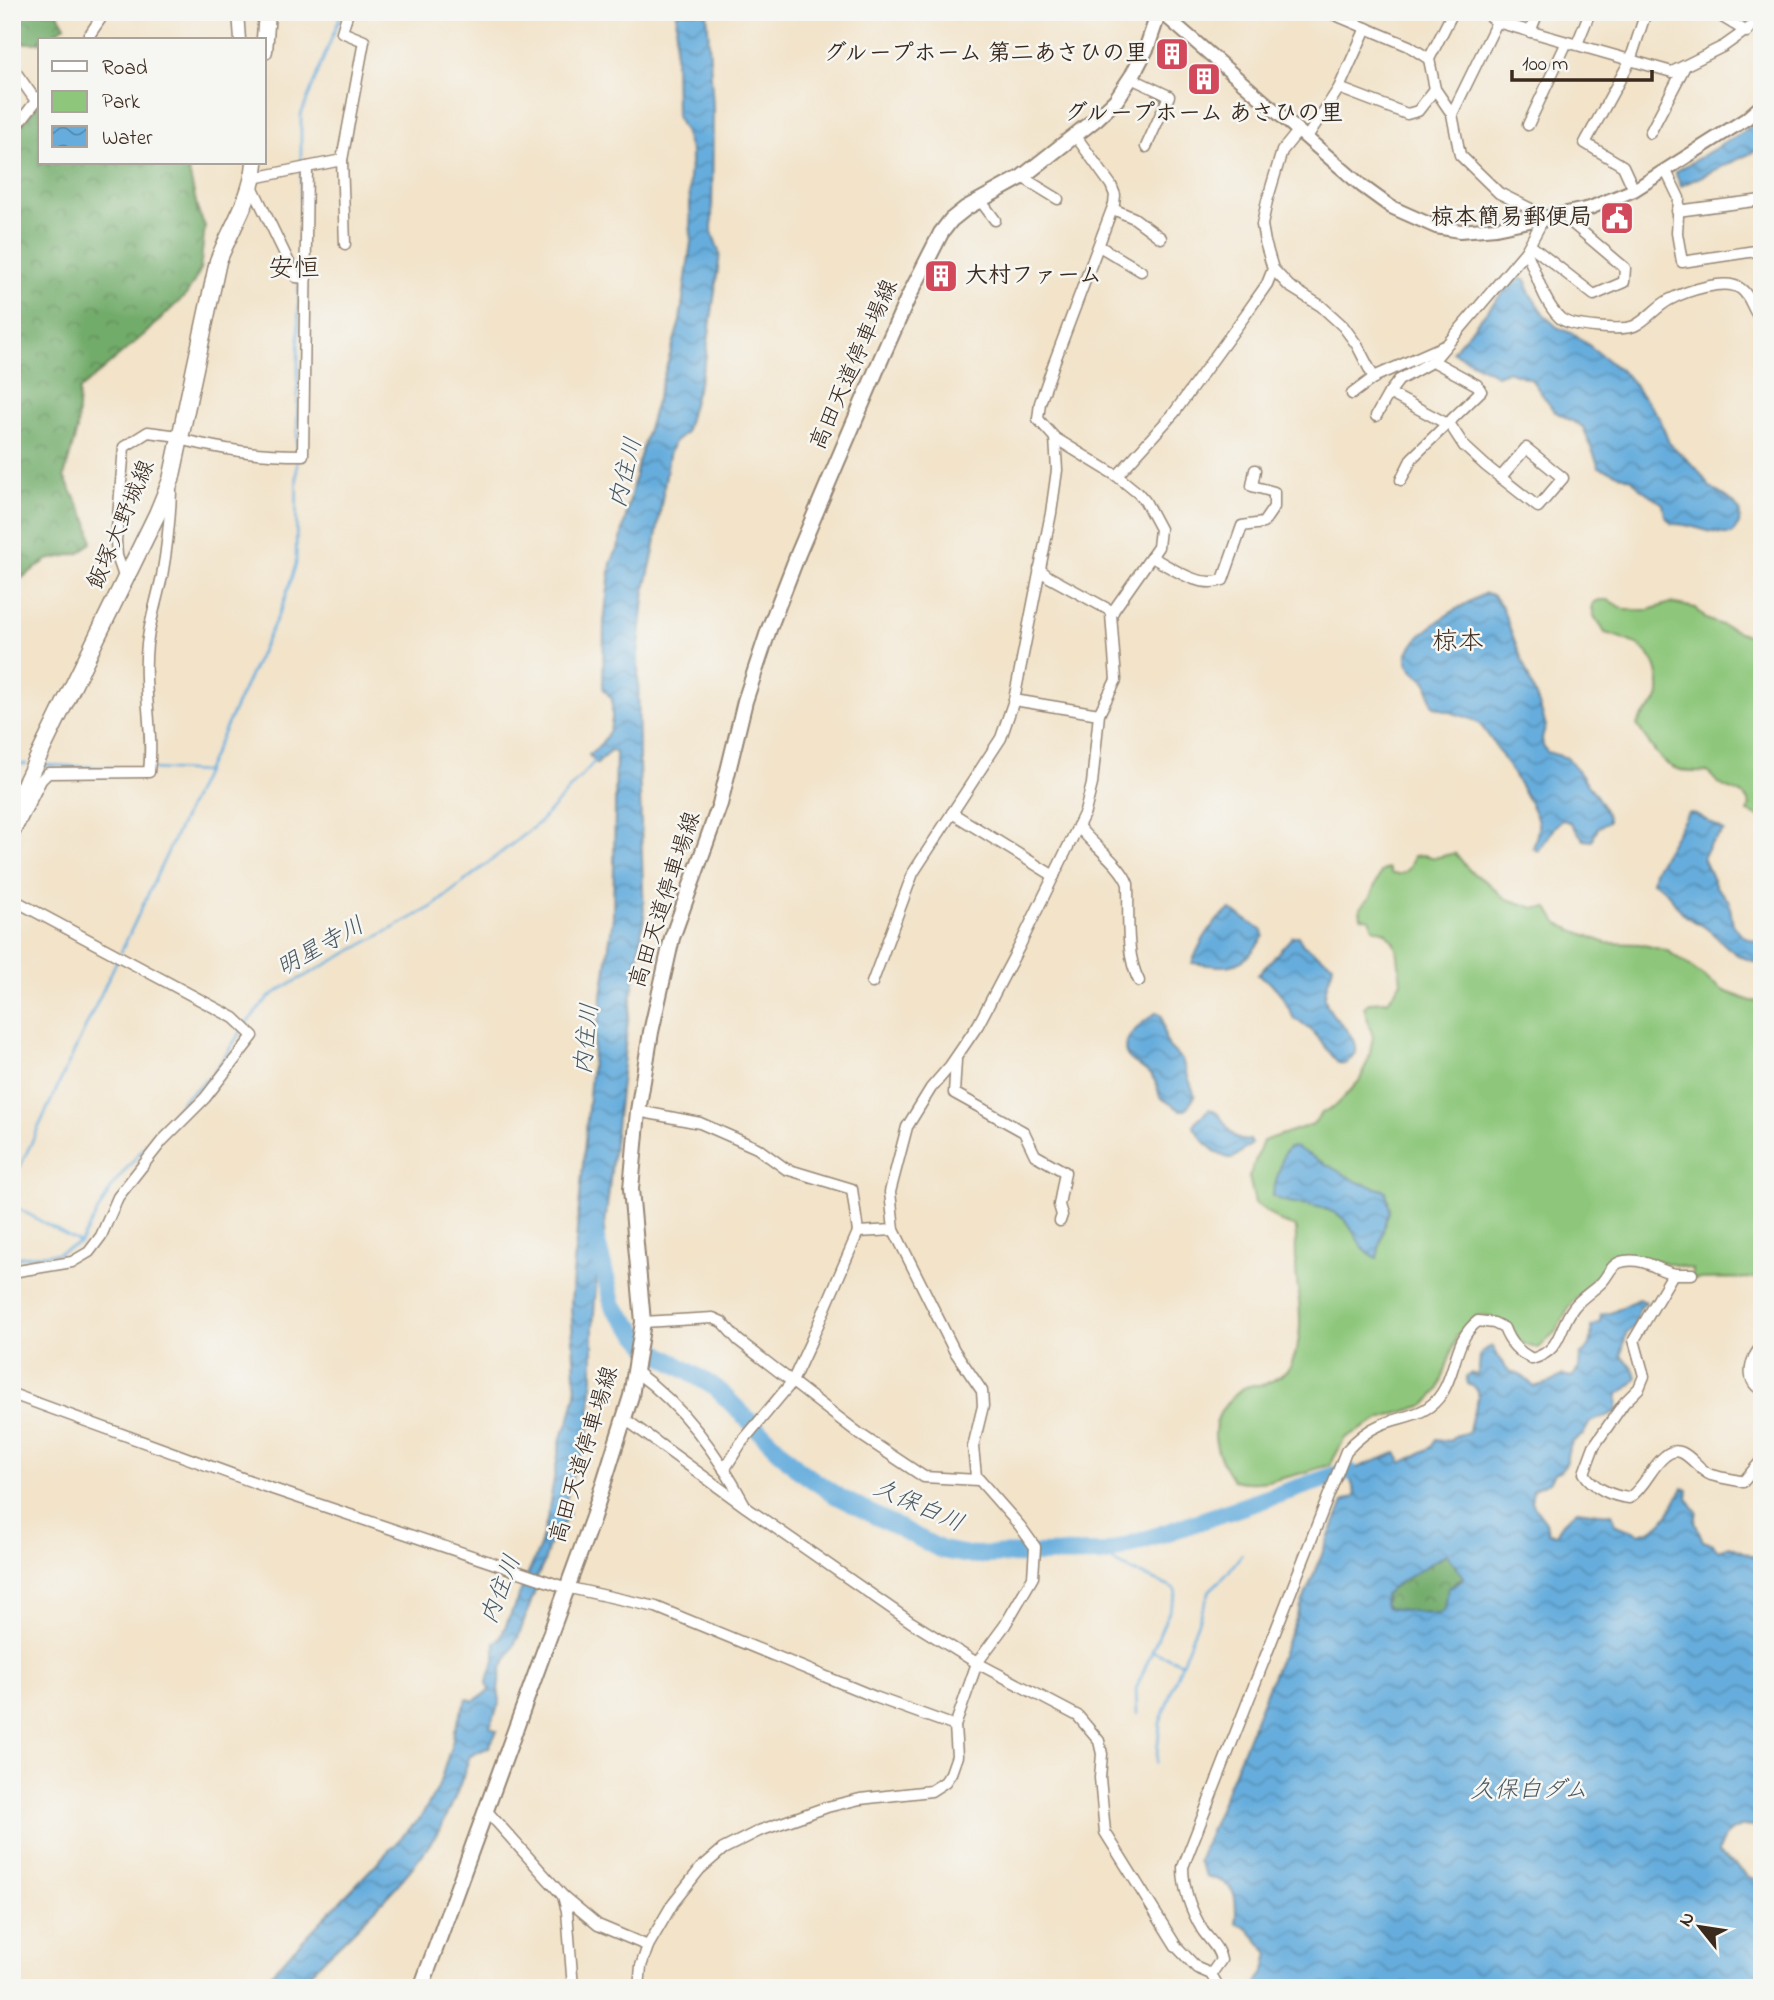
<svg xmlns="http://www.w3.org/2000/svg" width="1774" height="2000" font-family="'Indie Flower','Klee One',sans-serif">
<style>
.green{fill:#8ec77b;stroke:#64784c;stroke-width:2}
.forest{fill:url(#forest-crowns);stroke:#566b44;stroke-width:2}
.water{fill:url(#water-waves);stroke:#506c7e;stroke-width:2;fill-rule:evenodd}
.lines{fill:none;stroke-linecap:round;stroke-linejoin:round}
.stream{stroke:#66addd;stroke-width:2.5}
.river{stroke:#66addd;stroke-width:18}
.minor-casing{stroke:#968674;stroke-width:13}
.tertiary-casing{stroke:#968674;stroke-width:16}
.secondary-casing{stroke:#968674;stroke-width:18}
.primary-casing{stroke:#968674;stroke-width:19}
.minor{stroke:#fff;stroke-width:10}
.tertiary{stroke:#fff;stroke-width:12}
.secondary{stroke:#fff;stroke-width:14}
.primary{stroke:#fff;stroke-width:16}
.labels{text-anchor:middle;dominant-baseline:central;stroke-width:5;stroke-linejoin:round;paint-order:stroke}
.poi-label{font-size:23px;font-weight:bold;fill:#3b2a1e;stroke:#f6f6f2;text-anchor:end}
.street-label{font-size:23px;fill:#3b2a1e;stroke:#f6f6f2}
.water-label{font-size:24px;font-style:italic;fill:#4a5861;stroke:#f6f6f2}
.quarter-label{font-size:26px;fill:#3b2a1e;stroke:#f6f6f2}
</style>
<defs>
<pattern id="forest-crowns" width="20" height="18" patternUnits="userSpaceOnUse" patternTransform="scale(1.75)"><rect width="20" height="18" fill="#72ac6b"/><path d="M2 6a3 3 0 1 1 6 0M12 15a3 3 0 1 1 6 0" fill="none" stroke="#5f8c57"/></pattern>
<pattern id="water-waves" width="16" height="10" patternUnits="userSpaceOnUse" patternTransform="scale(1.75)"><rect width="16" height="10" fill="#66addd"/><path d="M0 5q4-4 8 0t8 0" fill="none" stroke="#558db3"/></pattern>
</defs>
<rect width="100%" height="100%" fill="#f6f6f2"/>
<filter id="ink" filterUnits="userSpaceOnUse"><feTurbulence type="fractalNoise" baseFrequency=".0143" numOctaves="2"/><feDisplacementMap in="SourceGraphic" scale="14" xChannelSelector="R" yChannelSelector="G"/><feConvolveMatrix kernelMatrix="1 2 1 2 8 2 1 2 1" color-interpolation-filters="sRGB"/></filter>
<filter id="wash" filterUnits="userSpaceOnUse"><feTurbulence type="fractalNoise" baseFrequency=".00686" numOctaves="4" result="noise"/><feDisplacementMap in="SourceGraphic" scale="28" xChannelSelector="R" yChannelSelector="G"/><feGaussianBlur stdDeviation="1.57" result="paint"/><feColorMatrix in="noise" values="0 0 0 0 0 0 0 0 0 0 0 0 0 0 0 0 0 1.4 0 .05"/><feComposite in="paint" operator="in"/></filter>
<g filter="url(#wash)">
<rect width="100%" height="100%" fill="#f2e3c9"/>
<g class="green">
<path d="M1599 600H1608L1626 610H1648L1671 603 1695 608 1706 619 1762 641V818L1748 812 1750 805C1741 787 1734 794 1721 785 1716 782 1712 776 1708 772 1664 775 1659 757 1637 725 1641 713 1654 709 1658 698 1660 692 1659 682 1658 676 1654 648 1628 639 1605 633 1599 621 1590 617 1593 603Z"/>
<path d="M1455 853 1470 871 1488 883 1504 898 1534 908H1548L1558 924 1606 943 1640 944 1668 951 1724 991 1751 1001 1762 1002V1278L1692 1279V1269L1643 1257 1615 1258 1605 1265 1595 1283 1573 1301 1556 1331 1539 1348C1507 1346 1516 1316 1477 1316L1457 1336 1438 1391 1425 1405 1380 1419 1345 1438 1330 1465C1299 1473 1264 1488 1233 1480 1216 1455 1205 1427 1228 1402 1234 1395 1240 1388 1249 1386 1254 1384 1260 1386 1265 1384 1273 1381 1287 1373 1291 1365 1304 1337 1300 1311 1297 1281 1295 1263 1296 1245 1296 1227L1281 1222 1255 1203 1249 1177 1263 1141 1313 1124 1322 1113 1338 1104 1360 1080 1369 1058 1373 1037 1364 1007 1370 1002 1388 1001 1401 982 1398 955 1393 941 1385 932 1373 928 1370 919 1361 917 1360 908 1370 897 1381 872 1388 868 1392 874C1407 876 1410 869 1414 856L1426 855 1434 858Z"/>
</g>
<g class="forest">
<polygon points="12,12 57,12 65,26 45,40 40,40 40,43 12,43"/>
<polygon points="40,102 40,163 193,163 188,167 198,211 205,226 200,271 187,294 146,333 79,390 77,430 64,477 88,522 92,542 80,553 47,560 15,583 19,611 12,623 12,137"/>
<path d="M1446 1554 1464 1577 1454 1584 1445 1609 1438 1614 1388 1608 1384 1604 1385 1594C1402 1578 1427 1568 1446 1554Z"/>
</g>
<g class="water">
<path d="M677 12H707L713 107 712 232 720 254 706 357 685 433 674 442 669 455 654 551 645 589 638 655 639 762 644 918 628 1020 604 1234 597 1274 593 1327V1376L587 1449 577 1460 569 1490 566 1500 569 1515 549 1545 544 1563 534 1583 536 1588 519 1635 502 1668 498 1689 500 1701 490 1727 497 1731 489 1747 470 1756C461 1781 453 1807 439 1830 405 1886 341 1942 294 1988H257L420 1818 438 1788 453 1740 454 1730 467 1698 473 1701 489 1691 487 1682 495 1660V1642L500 1639 539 1549 547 1520 561 1437 569 1422 576 1394 571 1306 573 1274 595 1029 599 1018 613 917 616 753 611 750 597 764 589 755 601 744 610 730 612 719V699L603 688 604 622 611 563 620 543 638 463 680 321 691 242 689 174 691 165V152L684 131 676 116 675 54Z"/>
<polygon points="1762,117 1762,148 1681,186 1675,172 1743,132"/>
<path d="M1520 278 1527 281 1529 292 1545 316 1557 327 1576 335 1626 375 1659 417 1669 443 1697 469 1710 487 1733 502 1740 511 1739 524 1732 534C1712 536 1693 523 1672 524L1665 516 1663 504 1640 488 1632 479 1599 467 1583 427 1554 411 1531 379 1507 371 1497 375 1452 352 1511 283Z"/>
<path d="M1486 593 1492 595 1501 605 1540 707 1546 726 1542 738 1543 746 1547 752 1568 758C1578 772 1610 809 1608 822L1598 828 1592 841 1584 840 1570 822 1562 820 1556 825 1538 851 1533 848C1536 839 1539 831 1538 822 1536 809 1487 729 1477 722 1467 715 1437 711 1432 704 1429 698 1430 689 1427 683 1422 676 1412 672 1408 664 1398 639 1468 602 1486 593Z"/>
<path d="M1688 813 1696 814 1724 831 1709 845 1703 858 1716 887 1729 901 1733 925 1743 936 1762 944V963C1730 957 1729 946 1706 928 1699 923 1689 920 1683 913 1668 898 1675 894 1652 882L1654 871Z"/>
<path d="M1231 910 1263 931 1264 936C1240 971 1232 968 1192 963 1199 945 1213 918 1231 910Z"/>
<path d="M1293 936H1298L1303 945 1333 964C1332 975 1324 987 1325 998 1328 1020 1358 1030 1355 1053L1346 1064 1339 1063C1321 1045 1318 1030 1294 1019 1283 997 1280 987 1258 975Z"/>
<path d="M1157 1012 1162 1016 1165 1038 1169 1047 1182 1060 1195 1096 1186 1110H1180L1160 1097C1158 1092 1158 1086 1155 1081 1149 1070 1139 1067 1130 1059 1113 1043 1146 1020 1157 1012Z"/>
<path d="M1209 1109C1228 1114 1227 1145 1250 1140L1252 1144 1232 1159C1214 1155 1204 1142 1194 1127L1195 1122Z"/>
<path d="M1295 1147 1358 1182 1386 1191 1390 1210 1385 1223 1377 1258C1357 1251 1357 1229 1341 1217 1317 1200 1293 1208 1272 1196L1284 1153 1289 1148Z"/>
<path d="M1638 1299 1646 1302 1639 1309 1634 1327 1626 1334 1621 1356 1632 1367 1637 1378 1628 1388 1618 1394 1617 1412 1590 1422 1583 1435C1572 1439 1566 1451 1567 1462L1560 1471 1554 1473 1549 1482 1533 1489 1531 1502 1546 1522 1548 1533 1556 1534 1562 1524 1577 1510C1590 1511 1600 1515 1612 1513L1616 1525C1624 1529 1631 1529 1639 1534 1667 1528 1669 1510 1683 1488L1688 1490 1687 1498 1697 1512 1695 1522 1703 1541 1713 1544 1718 1550 1729 1546 1762 1560V1833H1757L1753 1827C1735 1824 1720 1836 1718 1854 1723 1858 1727 1860 1732 1863 1743 1870 1747 1880 1762 1881V1988H1254L1265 1970 1269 1953 1247 1928 1236 1923C1236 1894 1237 1884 1206 1876L1198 1861 1343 1502 1356 1496 1348 1471 1396 1453 1402 1463 1432 1447 1436 1439 1450 1441 1455 1436 1469 1432C1470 1426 1471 1419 1473 1414 1477 1401 1485 1390 1468 1384L1466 1377 1471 1373 1477 1375C1484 1359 1472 1354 1493 1346 1495 1351 1505 1369 1509 1371 1515 1376 1513 1371 1520 1375 1525 1377 1530 1383 1534 1387L1551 1382 1563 1375 1572 1377 1579 1368 1580 1355C1592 1347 1592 1341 1591 1327L1600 1322 1601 1315 1613 1312ZM1446 1554 1464 1577 1460 1582 1448 1588 1445 1609 1438 1614 1388 1608 1384 1604 1385 1594 1394 1586Z"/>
</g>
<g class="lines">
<g class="stream">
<polyline points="301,165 301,115 342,12"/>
<polyline points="299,274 301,172"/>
<polyline points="297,452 299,280"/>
<polyline points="12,764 26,764"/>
<polyline points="45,765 115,768"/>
<polyline points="153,769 206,772"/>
<polyline points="121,952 282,607 296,564 297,458"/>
<polyline points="246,1024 268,998 281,989 432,907 540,822 595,761"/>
<polyline points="12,1184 118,958"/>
<polyline points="12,1205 80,1243"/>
<polyline points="80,1243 113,1185 183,1100 213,1074 242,1030"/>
<polyline points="12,1261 21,1257 58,1253 80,1243"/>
<polyline points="1102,1553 1117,1564 1170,1587 1175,1590 1176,1595 1136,1689 1137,1714"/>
<polyline points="1152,1651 1182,1663 1160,1723 1156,1763"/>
<polyline points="1182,1663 1210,1590 1226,1575 1242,1554"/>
</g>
<polyline class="river" points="595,1235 613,1306 651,1349 716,1388 799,1470 835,1495 942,1550 969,1555 1106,1553 1348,1471"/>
</g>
</g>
<g filter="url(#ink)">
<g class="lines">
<g class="minor-casing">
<g id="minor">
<polyline points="238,12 240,40"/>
<polyline points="1328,12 1409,46 1429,59"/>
<polyline points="1453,12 1429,59 1435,89 1452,114 1460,155 1499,193 1545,216 1526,251 1433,361 1399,380 1389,393 1451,426 1464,446 1486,466 1538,507 1563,478 1526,448 1500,478"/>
<polyline points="1484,12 1497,22 1672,72 1724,46 1762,19"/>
<polyline points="1714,12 1747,32"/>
<polyline points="1530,32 1538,12"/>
<polyline points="86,40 105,12"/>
<polyline points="1577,44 1590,12"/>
<polyline points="12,75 17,74 36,101"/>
<polyline points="1131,78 1169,96 1146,147"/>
<polyline points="1339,88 1407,114 1418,111 1435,89"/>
<polyline points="1452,114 1497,22"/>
<polyline points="1528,125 1567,42"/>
<polyline points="1299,130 1282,151 1267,201 1262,225 1265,242 1273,269 1289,286 1321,306 1343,326 1357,345 1374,378"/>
<polyline points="12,132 40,96"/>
<polyline points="1650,133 1685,66"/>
<polyline points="1307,137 1339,88 1366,28"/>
<polyline points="342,160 345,244"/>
<polyline points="1666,171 1679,198 1677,233 1682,262 1762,250"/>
<polyline points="1022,177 1058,199"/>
<polyline points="254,178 307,167"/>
<polyline points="252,186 296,277 306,278"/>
<polyline points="1634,190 1623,166 1585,143 1630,61 1646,12"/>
<polyline points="980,200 995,220"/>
<polyline points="1113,209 1134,218 1161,238"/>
<polyline points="1677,211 1762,200"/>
<polyline points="1530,245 1594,295 1624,282 1625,268 1560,213"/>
<polyline points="1099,246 1141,271"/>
<path d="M1526 251C1536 272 1543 302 1560 318 1570 327 1622 331 1634 326 1647 320 1656 307 1669 300 1684 292 1726 277 1741 289 1752 297 1752 312 1762 320"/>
<polyline points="1352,394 1376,376 1444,346"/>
<polyline points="1376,416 1389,393"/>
<path d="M179 439C225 450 255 455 303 455L307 167 342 160 364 41 342 32 348 12"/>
<polyline points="1117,476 1174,413 1246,314 1267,284 1273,269"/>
<polyline points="1401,480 1412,458 1481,391 1477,385 1433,361"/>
<path d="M1151 557C1172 567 1198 589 1223 580L1242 526 1263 523 1274 507V492L1252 486 1255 470"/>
<polyline points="1039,569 1049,577 1113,612"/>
<polyline points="125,579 117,556 116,541 124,447 148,432 179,436"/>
<polyline points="1014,700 1099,714"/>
<polyline points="952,813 1054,876"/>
<path d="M1078 826C1092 845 1120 863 1128 884 1129 915 1125 954 1139 981"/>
<path d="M12 838 41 780 48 773 149 772C154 730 142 687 147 644 150 621 157 599 162 576 167 548 170 520 171 491"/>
<polyline points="12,899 234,1018 253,1036 205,1098 162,1141 118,1197 101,1236 89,1252 72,1262 12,1272"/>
<polyline points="872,983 913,873 1001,738 1014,700 1051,513 1057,470 1055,438"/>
<polyline points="956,1060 954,1093 1024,1132 1035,1155 1065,1172 1059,1205 1062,1215 1060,1221"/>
<polyline points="638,1111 700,1123 757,1148 786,1169 852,1189 858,1232 811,1341 792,1382 741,1443 724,1470"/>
<polyline points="858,1232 894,1230"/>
<path d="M1673 1274 1634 1340 1644 1376 1639 1388 1624 1403 1594 1446 1584 1473C1593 1488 1612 1496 1629 1498 1646 1486 1650 1468 1665 1456 1684 1440 1695 1469 1711 1475 1721 1478 1733 1479 1743 1482L1762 1460"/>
<polyline points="643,1322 713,1318 722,1322 738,1340 861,1435 924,1477 978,1480"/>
<path d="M1762 1346C1750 1358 1744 1381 1762 1390"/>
<path d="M636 1372C684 1407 717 1453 745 1505"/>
<polyline points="12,1394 264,1486 561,1586 656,1607 875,1697 955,1726"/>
<polyline points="625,1419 747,1508 911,1622 977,1663 1078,1716 1099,1741 1102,1754 1100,1778 1105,1832 1176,1946 1197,1968 1211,1974 1219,1988"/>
<polyline points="485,1809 563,1896 567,1911 573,1988"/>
<polyline points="563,1896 598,1925 648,1946"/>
<path d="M1211 1974 1221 1960C1219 1948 1210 1941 1203 1931 1191 1911 1183 1890 1183 1867L1346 1451C1356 1440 1366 1431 1380 1425 1403 1415 1427 1417 1442 1393 1457 1370 1454 1339 1478 1321L1494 1323 1504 1328C1510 1344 1518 1351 1532 1359 1563 1350 1557 1329 1574 1307 1582 1297 1593 1291 1602 1282 1610 1273 1611 1263 1625 1261 1647 1258 1657 1271 1676 1274 1681 1274 1687 1274 1692 1274"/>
<polyline points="639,1988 641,1966 648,1946 673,1903 700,1869 723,1849 759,1831 827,1807 860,1799 931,1791 945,1782 951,1773 957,1756 955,1726 977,1663 1005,1625 1033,1577 1035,1547 1020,1526 976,1476 973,1447 983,1406 982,1391 954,1350 894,1230 890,1192 907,1127 931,1088 950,1066 978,1025 1019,947 1085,812 1092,784 1099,714 1116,680 1111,614 1158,547 1160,529 1145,501 1138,493 1117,476 1055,438 1038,419 1040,403 1054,363 1114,204 1115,195 1111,185 1075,135"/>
</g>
</g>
<g class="tertiary-casing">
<polyline id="tertiary" points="1161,12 1362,186 1391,207 1436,227 1460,231 1496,228 1590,208 1634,190 1746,119 1762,105"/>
</g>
<g class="secondary-casing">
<polyline id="secondary" points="421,1988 593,1517 631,1396 643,1322 631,1189 638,1111 651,1032 672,938 720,804 745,701 769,629 798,554 881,359 907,300 941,233 951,220 966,208 1022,177 1097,118 1116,100 1132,76 1147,47 1159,12"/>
</g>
<g class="primary-casing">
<g id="primary">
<polyline points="264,51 267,12"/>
<path d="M12 811 157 514 171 480 218 261C231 228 252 198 255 163"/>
</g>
</g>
<use href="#minor" class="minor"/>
<use href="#tertiary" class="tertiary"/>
<use href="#secondary" class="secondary"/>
<use href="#primary" class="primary"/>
</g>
</g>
<defs>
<g id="building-square" transform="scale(1.75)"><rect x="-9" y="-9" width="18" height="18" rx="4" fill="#d1495b" stroke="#f6f6f2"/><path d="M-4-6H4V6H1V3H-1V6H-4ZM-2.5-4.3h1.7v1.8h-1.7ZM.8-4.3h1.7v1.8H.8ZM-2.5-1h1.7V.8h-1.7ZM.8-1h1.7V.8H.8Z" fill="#fff"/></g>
<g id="civic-square" transform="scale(1.75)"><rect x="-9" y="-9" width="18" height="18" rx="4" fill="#d1495b" stroke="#f6f6f2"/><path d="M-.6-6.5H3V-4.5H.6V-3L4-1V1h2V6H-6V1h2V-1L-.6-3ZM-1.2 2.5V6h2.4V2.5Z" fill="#fff"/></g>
</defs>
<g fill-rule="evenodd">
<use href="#building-square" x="1172" y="54"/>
<use href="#building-square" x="1204" y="79"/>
<use href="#civic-square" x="1617" y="218"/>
<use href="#building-square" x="941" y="276"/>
</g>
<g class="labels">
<g class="poi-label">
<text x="1148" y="54">グループホーム 第二あさひの里</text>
<text x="1204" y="114" text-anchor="middle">グループホーム あさひの里</text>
<text x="1592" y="218">椋本簡易郵便局</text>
<text x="965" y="276" text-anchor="start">大村ファーム</text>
</g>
<g class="street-label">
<text transform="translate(855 365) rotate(-66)">高田天道停車場線</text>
<text transform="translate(122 525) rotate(-67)">飯塚大野城線</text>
<text transform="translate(666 900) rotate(-72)">高田天道停車場線</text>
<text transform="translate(585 1455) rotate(-73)">高田天道停車場線</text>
</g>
<g class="water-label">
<text transform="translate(627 473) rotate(-76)">内住川</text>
<text transform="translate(321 948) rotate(-29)">明星寺川</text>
<text transform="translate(588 1039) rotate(-84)">内住川</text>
<text transform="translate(918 1507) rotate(24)">久保白川</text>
<text transform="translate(502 1590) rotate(-69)">内住川</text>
<text x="1529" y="1791">久保白ダム</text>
</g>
<g class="quarter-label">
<text x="294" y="270">安恒</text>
<text x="1458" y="643">椋本</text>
</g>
</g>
<rect width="1774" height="2000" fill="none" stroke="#f6f6f2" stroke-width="42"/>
<rect x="38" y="38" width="228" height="126" fill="#f6f6f2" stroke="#aba49d" stroke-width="2"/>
<rect x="52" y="61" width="35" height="10" fill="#ffffff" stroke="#aba49d" stroke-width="2"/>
<text x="102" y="74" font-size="21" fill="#3b2a1e">Road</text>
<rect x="52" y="91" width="35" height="21" fill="#8ec77b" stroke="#aba49d" stroke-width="2"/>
<text x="102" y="108" font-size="21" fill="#3b2a1e">Park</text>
<rect x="52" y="126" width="35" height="21" fill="url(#water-waves)" stroke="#aba49d" stroke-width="2"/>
<text x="102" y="144" font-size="21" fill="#3b2a1e">Water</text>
<g transform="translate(1700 1927) rotate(300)" stroke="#f6f6f2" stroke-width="5" paint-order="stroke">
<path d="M0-5L12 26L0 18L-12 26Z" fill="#3b2a1e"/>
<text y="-10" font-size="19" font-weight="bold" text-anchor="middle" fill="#3b2a1e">N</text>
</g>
<path d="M1512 70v10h140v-10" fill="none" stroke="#3b2a1e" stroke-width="3.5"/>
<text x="1522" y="70" font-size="21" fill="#3b2a1e" stroke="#f6f6f2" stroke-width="5" paint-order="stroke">100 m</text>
</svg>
